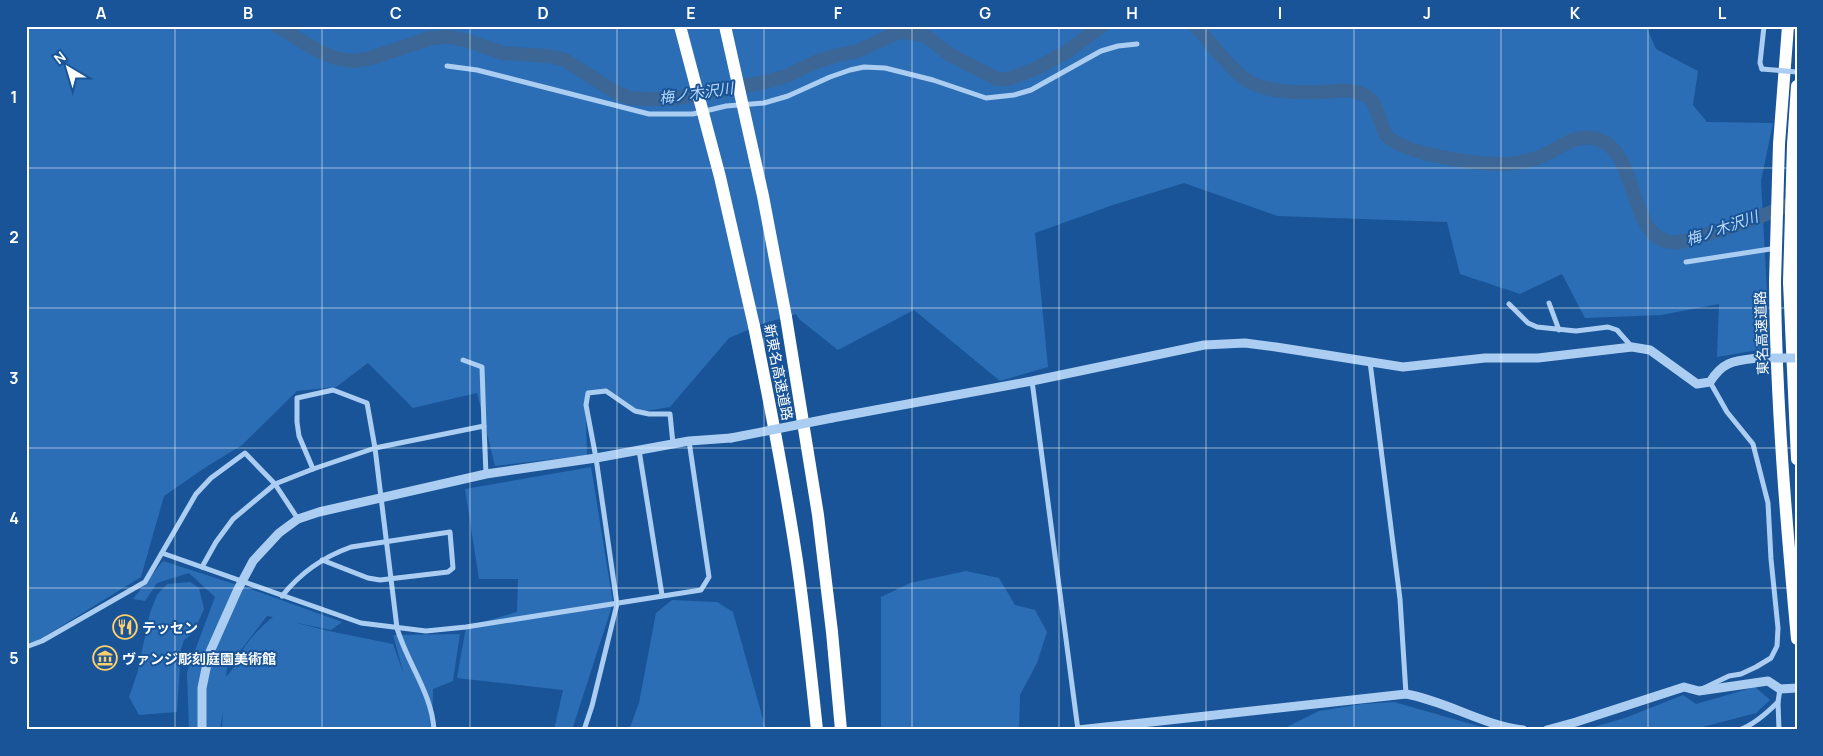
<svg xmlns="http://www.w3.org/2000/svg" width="1823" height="756" font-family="Manrope,'Noto Sans JP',sans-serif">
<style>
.green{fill:#2c6eb5;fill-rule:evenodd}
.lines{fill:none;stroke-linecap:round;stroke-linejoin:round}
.river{stroke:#3b6696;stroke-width:14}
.minor{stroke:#abcdf1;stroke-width:5}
.tertiary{stroke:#abcdf1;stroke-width:9}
.motorway{stroke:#fff;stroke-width:12}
.minor-bridge{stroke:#abcdf1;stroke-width:5}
.tertiary-bridge{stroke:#abcdf1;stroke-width:9}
.motorway-bridge{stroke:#fff;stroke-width:12}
.grid{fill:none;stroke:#fff;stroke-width:1;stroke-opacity:0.55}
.labels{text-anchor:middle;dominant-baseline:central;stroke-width:4;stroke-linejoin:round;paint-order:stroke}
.street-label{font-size:14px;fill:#fff;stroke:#185497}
.poi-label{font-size:14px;font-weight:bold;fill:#fff;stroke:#185497;text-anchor:start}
.water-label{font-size:15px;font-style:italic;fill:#b7d7f7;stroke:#185497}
.neatline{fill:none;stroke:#fff;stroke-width:2}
.grid-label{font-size:16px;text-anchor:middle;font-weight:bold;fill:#fff}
</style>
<rect width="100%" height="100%" fill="#185497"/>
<g class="green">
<polygon points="26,26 1646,26 1656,49 1698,71 1693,105 1707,122 1773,123 1761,181 1770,348 1717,357 1719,304 1661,315 1585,318 1562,274 1520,294 1460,274 1447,222 1278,216 1184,183 1113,205 1035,233 1048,367 1000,381 914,310 838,350 799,319 796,314 762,324 729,338 670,407 633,413 606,391 585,393 587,455 495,466 477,393 413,408 368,363 336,387 297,391 242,445 206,467 164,496 141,577 37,641 26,643"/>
<polygon points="591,467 613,603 572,730 554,730 563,690 457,678 466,627 517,612 518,579 479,579 465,489"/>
<path d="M163 561 253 590 342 622 331 630 293 622 324 630 393 644 404 675 393 635 460 634 453 681 433 689 432 730H222L223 712 220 730H189L187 672 215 597 189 573 157 583 145 601 133 599ZM267 616 273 617C262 626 253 635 245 646 239 657 235 668 226 677L227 668Z"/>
<polygon points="966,571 999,578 1015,605 1035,610 1047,632 1037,663 1020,695 1019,730 881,730 881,597 910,583"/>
<polygon points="190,582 199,588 204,609 193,633 184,640 181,649 177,712 139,715 129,697 137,674 150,613 157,595 167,584"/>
<polygon points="672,600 717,602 733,612 766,730 629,730 639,703 656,613"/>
<polygon points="1755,687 1770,700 1756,713 1691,730 1583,730 1625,718 1683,695 1696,704"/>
<polygon points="1394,702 1492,730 1281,730 1319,711 1362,704"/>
</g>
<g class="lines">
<g class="river">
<polyline points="277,26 320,52 339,59 355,61 371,58 431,38 450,37 468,41 503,53 548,56 565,60 615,92 630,98 643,99 672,99 761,83 787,76 816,62 838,55 858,51 890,36 901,32 919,34 927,37 949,54 997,79 1008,79 1033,70 1065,53 1102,26"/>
<path d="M1196 26C1203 35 1211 44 1218 52 1227 62 1236 74 1248 81 1269 93 1299 93 1322 92 1337 91 1353 88 1366 96 1380 104 1378 125 1387 136 1404 154 1475 164 1500 164 1511 165 1527 161 1537 158 1556 152 1571 134 1593 138 1644 147 1624 249 1680 242 1688 241 1697 237 1705 235 1733 227 1760 217 1787 206"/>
</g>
<g class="minor">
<polyline points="447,66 477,70 649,114 693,114 726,106 764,103 788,96 830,77 850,70 864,67 885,68 933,80 986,98 1014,95 1031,90 1101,51 1118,46 1137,44"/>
<polyline points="1762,69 1760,63 1764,26"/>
<polyline points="1686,262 1777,248"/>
<polyline points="1549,303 1559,330"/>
<polyline points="1509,304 1528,323 1537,327 1576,331 1608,327 1617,330 1632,347"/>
<polyline points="463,360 482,367 484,426"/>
<polyline points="1370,362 1400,599 1406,694"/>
<polyline points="1032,381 1078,730"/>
<polyline points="639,450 662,595"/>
<path d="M313 469 299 436 297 422V398L333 390 367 403 375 448 397 628C407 663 432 693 434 730"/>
<polyline points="162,553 361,623 426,631 466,627 701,590 709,577 689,441"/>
<polyline points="202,567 216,542 233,519 275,484 313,469 375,448 484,426 486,474"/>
<path d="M282 596C301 572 323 557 351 547L450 532 453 568 448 572 380 580 368 578 322 560"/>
<polyline points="26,647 42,641 145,582 196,494 211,478 245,453 275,484 298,519"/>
<polyline points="1704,688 1729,676 1741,674 1756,667 1771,658 1777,646 1778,628 1771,559 1768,503 1753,444 1727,412 1710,382"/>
<polyline points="584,730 592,706 617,604 596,458 586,405 588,393 606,391 635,411 649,414 670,414 673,444"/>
<path d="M1739 730C1754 725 1767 713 1778 702"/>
<polyline points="1779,730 1778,702 1780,689"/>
</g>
<g class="tertiary">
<path d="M832 418 1032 381 1204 345 1245 343 1276 347 1403 367 1485 358H1538L1632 347 1650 350 1697 384 1710 382C1723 361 1734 361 1758 358"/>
<polyline points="202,730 202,688 209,654 238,589 253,561 279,533 298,519 319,512 486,474 596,458 689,441 731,438"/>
<path d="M1078 730 1406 694C1446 701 1482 725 1523 730"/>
<polyline points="1547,730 1576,722 1684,687 1699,691 1768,681 1780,689 1797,688"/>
</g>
<g class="motorway">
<polyline points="1779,144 1788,26"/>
<polyline points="1793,145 1797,86"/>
<path d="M1775 282C1776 402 1786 520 1797 639"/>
<polyline points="1789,282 1797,459"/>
<polyline points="786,317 818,515 832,632 841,730"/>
<path d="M754 326C770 404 785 482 797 561 805 617 811 673 817 730"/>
</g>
<polyline class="minor-bridge" points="1762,69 1797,72"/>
<g class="tertiary-bridge">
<polyline points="1758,358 1797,358"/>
<polyline points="731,438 832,418"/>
</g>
<g class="motorway-bridge">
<polyline points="680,26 720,177 754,326"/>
<polyline points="725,26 763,196 786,317"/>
<polyline points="1775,282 1779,144"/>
<polyline points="1789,282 1793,145"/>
</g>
</g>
<path class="grid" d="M175 26V730M322 26V730M470 26V730M617 26V730M764 26V730M912 26V730M1059 26V730M1206 26V730M1354 26V730M1501 26V730M1648 26V730M26 168H1797M26 308H1797M26 448H1797M26 588H1797"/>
<defs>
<g id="restaurant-ring" transform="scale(1.25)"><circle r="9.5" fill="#185497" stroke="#ffcf6b" stroke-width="1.5"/><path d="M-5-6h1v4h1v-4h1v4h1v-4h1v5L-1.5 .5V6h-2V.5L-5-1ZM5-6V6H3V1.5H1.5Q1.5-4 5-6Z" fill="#ffcf6b"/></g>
<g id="museum-ring" transform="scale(1.25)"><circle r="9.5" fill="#185497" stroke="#ffcf6b" stroke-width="1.5"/><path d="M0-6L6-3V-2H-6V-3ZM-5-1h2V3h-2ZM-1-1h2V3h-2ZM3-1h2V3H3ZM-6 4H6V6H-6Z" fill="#ffcf6b"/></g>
</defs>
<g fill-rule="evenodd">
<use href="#restaurant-ring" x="125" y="627"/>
<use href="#museum-ring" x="105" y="658"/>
</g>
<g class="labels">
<g class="street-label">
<text transform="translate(1761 333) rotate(-92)">東名高速道路</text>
<text transform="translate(779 372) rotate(79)">新東名高速道路</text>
</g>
<g class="poi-label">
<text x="142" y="627">テッセン</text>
<text x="122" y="658">ヴァンジ彫刻庭園美術館</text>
</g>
<g class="water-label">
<text transform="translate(696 93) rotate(-8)">梅ノ木沢川</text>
<text transform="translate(1722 228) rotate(-19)">梅ノ木沢川</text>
</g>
</g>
<rect width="1823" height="756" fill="none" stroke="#185497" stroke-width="55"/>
<g transform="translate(68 68) rotate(322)" stroke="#185497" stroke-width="4" paint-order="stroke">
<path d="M0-4L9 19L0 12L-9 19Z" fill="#ffffff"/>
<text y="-8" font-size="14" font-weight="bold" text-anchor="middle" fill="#ffffff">N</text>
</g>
<rect x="28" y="28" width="1768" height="700" class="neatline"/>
<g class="grid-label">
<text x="101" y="19">A</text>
<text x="248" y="19">B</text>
<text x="396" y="19">C</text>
<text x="543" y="19">D</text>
<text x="691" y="19">E</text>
<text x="838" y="19">F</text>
<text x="985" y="19">G</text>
<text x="1132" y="19">H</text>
<text x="1280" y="19">I</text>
<text x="1427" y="19">J</text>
<text x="1575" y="19">K</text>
<text x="1722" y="19">L</text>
<text x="14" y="103">1</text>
<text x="14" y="243">2</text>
<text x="14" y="384">3</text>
<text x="14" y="524">4</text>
<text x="14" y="664">5</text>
</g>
</svg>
